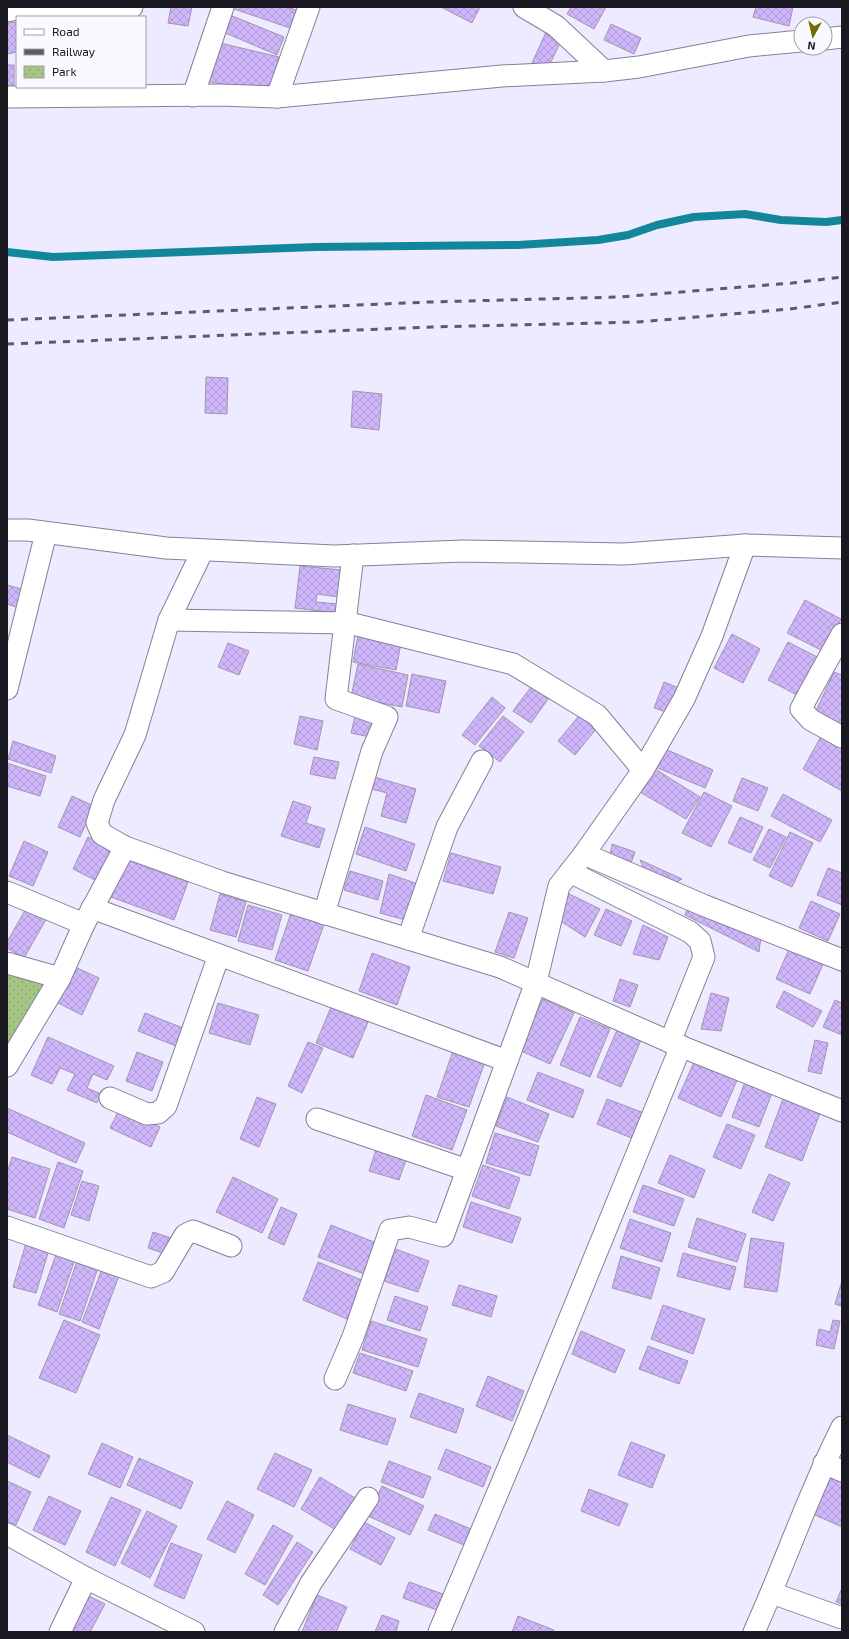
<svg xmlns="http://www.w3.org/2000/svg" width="849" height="1639" font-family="'Exo 2',sans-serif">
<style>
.park{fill:url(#park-dots)}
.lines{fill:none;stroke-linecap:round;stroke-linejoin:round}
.stream{stroke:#12879b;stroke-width:8}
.building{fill:url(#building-cross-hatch);stroke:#9f96af}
.minor-casing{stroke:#858098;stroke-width:23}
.minor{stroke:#fff;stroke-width:21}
.rail{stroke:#5d5b67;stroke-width:3;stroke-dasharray:7 7;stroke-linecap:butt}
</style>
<defs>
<pattern id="park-dots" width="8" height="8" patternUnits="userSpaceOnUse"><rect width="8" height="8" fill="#a5c682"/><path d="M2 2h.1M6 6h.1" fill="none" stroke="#8da970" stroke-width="1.8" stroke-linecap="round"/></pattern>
<pattern id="building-cross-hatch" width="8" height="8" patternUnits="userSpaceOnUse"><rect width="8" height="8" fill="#cfb6fb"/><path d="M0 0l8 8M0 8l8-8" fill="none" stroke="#b19cd7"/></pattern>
</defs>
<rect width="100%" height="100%" fill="#eeeaff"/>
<polygon class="park" points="7,958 52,980 7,1056"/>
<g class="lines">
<polyline class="stream" points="7,252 53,257 316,247 518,245 598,240 628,235 657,225 694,217 745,214 781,220 826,222 842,220"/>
</g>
<g class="building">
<polygon points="171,7 192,7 188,26 168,23"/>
<polygon points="228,7 287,7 296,10 290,28"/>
<polygon points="441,7 480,7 472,23"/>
<polygon points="571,7 606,7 594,29 567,14"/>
<polygon points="756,7 793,7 789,26 753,17"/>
<polygon points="230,15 284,37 277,55 223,32"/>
<polygon points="17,22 17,52 7,54 7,23"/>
<polygon points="611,24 641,38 634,54 604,40"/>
<polygon points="547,30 563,37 547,70 532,63"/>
<polygon points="216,42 279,57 269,93 206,81"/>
<rect x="7" y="65" width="7" height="21"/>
<polygon points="206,377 228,378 227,414 205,413"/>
<polygon points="353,391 382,394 379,430 351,427"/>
<polygon points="300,566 342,570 339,597 317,594 316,602 338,604 337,613 295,608"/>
<polygon points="7,585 25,590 19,608 7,604"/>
<polygon points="805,600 841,619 825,652 787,633"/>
<polygon points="732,634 760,649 743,683 714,668"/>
<polygon points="358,635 401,643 396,670 353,662"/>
<polygon points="788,642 821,659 801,697 768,680"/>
<polygon points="228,643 249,651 239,675 218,667"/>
<polygon points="358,664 408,675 402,707 351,697"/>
<polygon points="834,672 842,675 842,725 815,713"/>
<polygon points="412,674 446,681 439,713 406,706"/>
<polygon points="664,682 681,689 672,714 654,708"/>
<polygon points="534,683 551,695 531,723 513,711"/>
<polygon points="492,697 505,708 475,745 462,735"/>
<polygon points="583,711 600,724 575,755 558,741"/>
<polygon points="356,712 380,717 375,738 351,733"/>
<polygon points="300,716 323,721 317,750 294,744"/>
<polygon points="503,716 524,732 500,762 479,746"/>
<polygon points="825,729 842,739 842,791 803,769"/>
<polygon points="13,741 56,756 51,773 8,759"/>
<polygon points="663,748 713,770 705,788 653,766"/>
<polygon points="314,757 339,762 335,779 310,774"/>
<polygon points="7,763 46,776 40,796 7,786"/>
<polygon points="655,769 700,797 686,819 640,792"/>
<polygon points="371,776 416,789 406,823 381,816 387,793 368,788"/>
<polygon points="742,778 768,788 758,811 733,801"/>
<polygon points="704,792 732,806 711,847 682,833"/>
<polygon points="783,794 832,820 820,842 771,816"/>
<polygon points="72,796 94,806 80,837 58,827"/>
<polygon points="293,801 311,807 306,823 325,829 319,848 281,836"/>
<polygon points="740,817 763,827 751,853 728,843"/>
<polygon points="365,827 415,844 406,871 356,854"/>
<polygon points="769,829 786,837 770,868 753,860"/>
<polygon points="790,832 813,843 792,887 769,876"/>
<polygon points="88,837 113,849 97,881 73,869"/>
<polygon points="24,841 48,852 33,886 9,876"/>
<polygon points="612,844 635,852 630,866 610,856"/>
<polygon points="451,853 501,867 493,894 443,881"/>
<polygon points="124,859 188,882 174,920 111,897"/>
<polygon points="640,860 682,879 671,885 644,869"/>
<polygon points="828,868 842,873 842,905 817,895"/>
<polygon points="350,871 383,881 378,900 344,890"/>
<polygon points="389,874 421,885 409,921 380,913"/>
<polygon points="563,891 600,909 585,937 556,918"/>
<polygon points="220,894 246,902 236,937 210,930"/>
<polygon points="811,901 840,914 828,941 799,928"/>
<polygon points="28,905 48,916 24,958 7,948 7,942"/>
<polygon points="248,905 282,915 272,950 238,941"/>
<polygon points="688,907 761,937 759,952 685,915"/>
<polygon points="606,909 632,921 621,946 594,935"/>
<polygon points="509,912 528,918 514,958 495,952"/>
<polygon points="291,913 324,924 308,971 275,960"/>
<polygon points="643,925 668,937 659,960 633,954"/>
<polygon points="789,949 823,964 810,994 776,979"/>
<polygon points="372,953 410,967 397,1005 359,991"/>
<polygon points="75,967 99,978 82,1015 58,1003"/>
<polygon points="620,979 638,985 630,1007 613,1001"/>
<polygon points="784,991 822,1011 813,1027 776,1007"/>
<polygon points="711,993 729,998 721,1031 701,1029"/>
<polygon points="543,999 574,1013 550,1064 519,1050"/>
<polygon points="334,1000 371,1015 353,1058 316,1043"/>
<polygon points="835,1000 842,1003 842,1035 823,1027"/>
<polygon points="218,1003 259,1015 250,1045 209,1033"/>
<polygon points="145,1013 183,1028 176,1046 138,1031"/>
<polygon points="580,1017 610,1029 590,1077 560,1065"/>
<polygon points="617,1030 641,1040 621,1087 597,1077"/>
<polygon points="48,1037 114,1066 107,1080 93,1074 87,1088 101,1094 97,1103 67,1090 75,1074 60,1068 52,1084 31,1075"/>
<polygon points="815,1040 828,1043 821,1074 808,1071"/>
<polygon points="308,1042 323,1048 302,1093 288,1086"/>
<polygon points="455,1045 487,1056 469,1107 437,1097"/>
<polygon points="137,1052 163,1062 152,1091 126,1081"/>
<polygon points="695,1060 738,1078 721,1117 678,1098"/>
<polygon points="538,1072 584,1090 573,1118 527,1100"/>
<polygon points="745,1082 772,1093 759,1127 732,1117"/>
<polygon points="426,1095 467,1110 452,1150 412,1136"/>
<polygon points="257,1097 276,1104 259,1147 240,1139"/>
<polygon points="507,1097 549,1114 538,1142 496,1126"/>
<polygon points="607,1099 644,1113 634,1139 597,1124"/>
<polygon points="783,1099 820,1113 802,1161 765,1147"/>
<polygon points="7,1108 85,1143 76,1163 7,1132"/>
<polygon points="120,1108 160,1127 151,1147 110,1128"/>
<polygon points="727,1124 755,1135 741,1169 713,1157"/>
<polygon points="495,1133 539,1146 530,1176 486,1163"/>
<polygon points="378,1144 408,1154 399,1180 369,1171"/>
<polygon points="670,1155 705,1170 694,1198 658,1183"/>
<polygon points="12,1157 50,1169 35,1218 7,1209 7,1173"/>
<polygon points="58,1162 83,1171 64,1228 39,1219"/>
<polygon points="483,1165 520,1178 509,1209 472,1196"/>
<polygon points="769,1174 790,1183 773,1221 752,1212"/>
<polygon points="233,1177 278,1199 262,1233 216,1212"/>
<polygon points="82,1181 99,1186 89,1221 71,1215"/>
<polygon points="643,1185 684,1199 674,1226 633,1212"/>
<polygon points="471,1202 521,1218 512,1243 463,1227"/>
<polygon points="281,1207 297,1214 284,1245 268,1238"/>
<polygon points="697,1218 746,1234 737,1262 688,1247"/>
<polygon points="630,1219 671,1233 662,1262 620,1248"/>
<polygon points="331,1225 379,1244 367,1275 318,1257"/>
<polygon points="153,1232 177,1240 172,1256 148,1248"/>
<polygon points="751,1238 784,1243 777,1292 744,1287"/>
<polygon points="26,1243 49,1250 36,1293 13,1287"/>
<polygon points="58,1249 76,1256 57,1312 38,1305"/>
<polygon points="395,1249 429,1261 418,1292 384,1281"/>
<polygon points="683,1253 736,1267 730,1290 677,1276"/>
<polygon points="621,1256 660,1268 651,1299 612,1288"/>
<polygon points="78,1258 99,1265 80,1321 59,1314"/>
<polygon points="318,1262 364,1281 347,1319 303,1300"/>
<polygon points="103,1266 120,1273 99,1329 82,1322"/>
<polygon points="842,1281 842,1306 835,1304"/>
<polygon points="459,1285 497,1296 491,1317 452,1305"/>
<polygon points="395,1296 428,1307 420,1331 387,1320"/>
<polygon points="663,1305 705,1319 693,1354 651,1339"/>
<polygon points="64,1320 100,1335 76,1393 39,1378"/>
<polygon points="833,1320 840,1321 834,1349 816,1345 819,1329 830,1332"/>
<polygon points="371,1321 427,1339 418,1367 362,1350"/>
<polygon points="581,1331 625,1350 615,1373 572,1354"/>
<polygon points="648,1346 688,1361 679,1384 639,1369"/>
<polygon points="360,1353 413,1371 406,1391 353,1373"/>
<polygon points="488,1376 524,1391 512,1421 476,1406"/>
<polygon points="419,1393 464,1409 456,1433 410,1417"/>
<polygon points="348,1404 396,1419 387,1445 340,1430"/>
<polygon points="7,1435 50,1456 39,1478 7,1462"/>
<polygon points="631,1442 665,1455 652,1488 618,1475"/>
<polygon points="102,1443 133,1457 120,1488 88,1474"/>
<polygon points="446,1449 491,1467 483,1487 438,1469"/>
<polygon points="275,1453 312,1470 294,1507 257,1489"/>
<polygon points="139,1458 193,1482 181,1509 127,1485"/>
<polygon points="389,1461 431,1477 423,1498 381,1482"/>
<polygon points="826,1469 842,1477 842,1527 806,1511"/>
<polygon points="320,1477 355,1498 336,1530 301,1509"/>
<polygon points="7,1481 31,1492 16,1525 7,1521"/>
<polygon points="382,1486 424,1506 410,1535 368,1516"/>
<polygon points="589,1489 628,1504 619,1526 581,1511"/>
<polygon points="49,1496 81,1511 65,1545 33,1530"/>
<polygon points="111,1497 141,1510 115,1566 86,1552"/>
<polygon points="227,1501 254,1515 235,1553 207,1539"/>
<polygon points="147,1511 177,1526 150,1578 121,1563"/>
<polygon points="435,1514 471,1529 464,1545 428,1530"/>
<polygon points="364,1522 395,1538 381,1565 350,1549"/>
<polygon points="273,1525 293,1536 265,1585 245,1574"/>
<polygon points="297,1542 313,1552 278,1605 263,1595"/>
<polygon points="171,1543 202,1555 184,1599 154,1586"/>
<polygon points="409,1582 443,1594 437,1610 403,1598"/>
<polygon points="842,1588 842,1604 836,1602"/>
<polygon points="85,1594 105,1604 90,1632 75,1632 67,1628"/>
<polygon points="317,1595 347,1607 336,1632 302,1632"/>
<polygon points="382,1615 399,1621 396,1632 375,1632"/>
<polygon points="518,1616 554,1630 553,1632 512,1632"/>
</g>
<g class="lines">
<g class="minor-casing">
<g id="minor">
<polyline points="524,7 556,26 604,71"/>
<path d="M7 11 16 9C39 10 116 17 132 7"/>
<polyline points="825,39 842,37"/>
<polyline points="193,96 223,7"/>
<polyline points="7,97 219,95 277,97 502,76 604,71 639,67 749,46 801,41"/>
<polyline points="277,97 309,7"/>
<polyline points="7,530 28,530 166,548 334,556 463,551 624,554 745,545 842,548"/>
<polyline points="203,550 169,620 135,735 104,800 97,823 102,834 125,847 222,882 500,967 670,1042 842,1111"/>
<polyline points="169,620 349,623 513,664 597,715 643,770"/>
<polyline points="842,634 806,699 801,709 811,720 842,737"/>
<polyline points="7,689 46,533"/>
<polyline points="584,854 703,905 842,960"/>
<polyline points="570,872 690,932 700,941 704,957 670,1042"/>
<polyline points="7,892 84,924"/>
<polyline points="92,908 507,1061"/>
<polyline points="324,914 372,751 387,717 336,699 353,555"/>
<polyline points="408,939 447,827 482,761"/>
<polyline points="7,963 60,978"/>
<polyline points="7,1066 60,978 84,924 125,847"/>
<polyline points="110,1098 147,1114 158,1113 166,1106 219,955"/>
<polyline points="317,1119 467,1170"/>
<polyline points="7,1227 151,1277 163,1272 185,1235 193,1231 231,1246"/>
<polyline points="335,1379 353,1337 390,1230 409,1227 443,1236 536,982 559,886 584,854 643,770 684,699 712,636 745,545"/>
<polyline points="824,1463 842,1471"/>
<polyline points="7,1534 86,1578 194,1632"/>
<polyline points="772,1593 842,1618"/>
<polyline points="60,1632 86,1578"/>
<polyline points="285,1632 311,1583 368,1498"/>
<polyline points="439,1632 519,1442 681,1046"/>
<path d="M754 1632C785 1564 808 1494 842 1427"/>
</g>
</g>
<use href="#minor" class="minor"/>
<g class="rail">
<polyline points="7,320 429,302 619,297 792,283 842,277"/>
<polyline points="7,344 432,327 638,322 790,309 842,302"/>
</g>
</g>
<rect width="849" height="1639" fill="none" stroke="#1a1821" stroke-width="16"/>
<rect x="16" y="16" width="130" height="72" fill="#faf9ff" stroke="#a09fa6"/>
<rect x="24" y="29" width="20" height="6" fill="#ffffff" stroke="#a09fa6"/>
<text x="52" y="36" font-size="12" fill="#1a1821">Road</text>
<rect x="24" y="49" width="20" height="6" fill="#5d5b67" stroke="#a09fa6"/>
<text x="52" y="56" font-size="12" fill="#1a1821">Railway</text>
<rect x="24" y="66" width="20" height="12" fill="url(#park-dots)" stroke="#a09fa6"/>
<text x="52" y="76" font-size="12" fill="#1a1821">Park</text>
<g transform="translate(813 36) rotate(188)"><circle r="19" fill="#faf9ff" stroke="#a09fa6"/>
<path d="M0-3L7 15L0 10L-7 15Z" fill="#726a02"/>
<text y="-6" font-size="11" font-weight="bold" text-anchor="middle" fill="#1a1821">N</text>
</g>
</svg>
